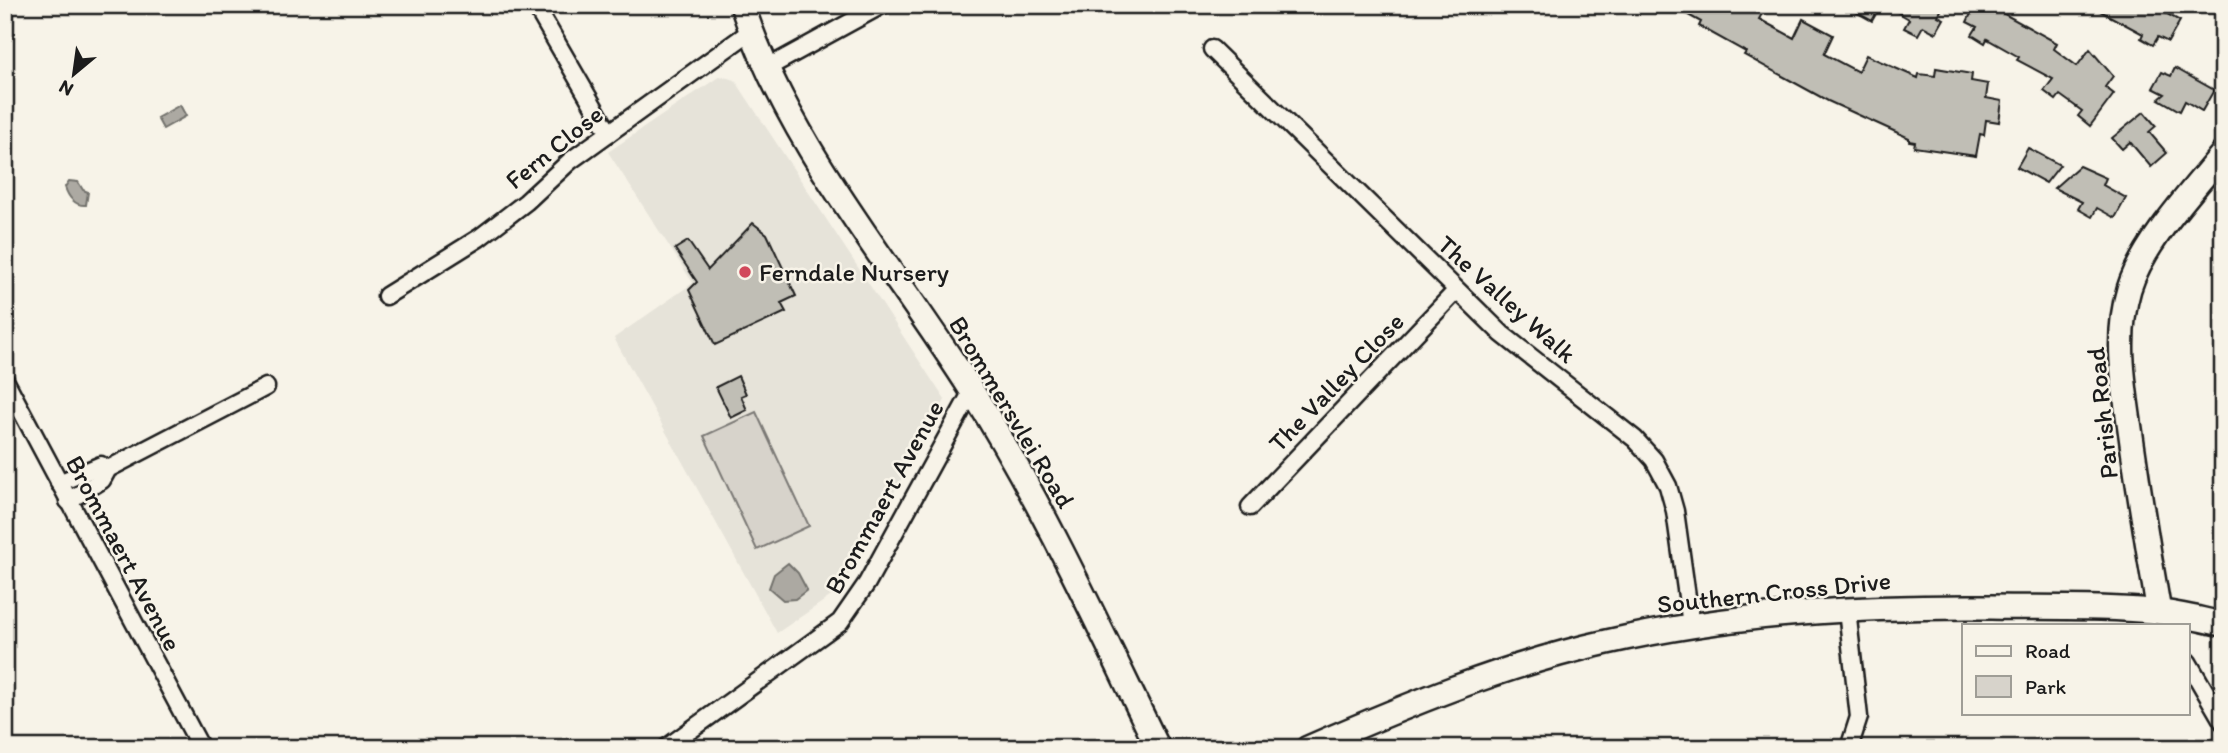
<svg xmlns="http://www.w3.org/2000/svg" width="2228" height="753" font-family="Itim,sans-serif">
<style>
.built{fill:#e6e3d9}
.green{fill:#d7d3cb;stroke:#7a7874;stroke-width:2}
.water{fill:#aca9a2;stroke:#72716c;stroke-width:2}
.building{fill:#c0beb5;stroke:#1c1c1c;stroke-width:2}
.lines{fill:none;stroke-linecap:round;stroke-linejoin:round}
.street-casing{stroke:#1c1c1c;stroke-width:21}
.secondary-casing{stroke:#1c1c1c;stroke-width:28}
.street{stroke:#f7f3e8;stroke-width:16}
.secondary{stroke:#f7f3e8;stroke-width:23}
.poi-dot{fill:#d1495b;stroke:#f7f3e8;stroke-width:2.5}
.labels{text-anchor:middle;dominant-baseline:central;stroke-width:5;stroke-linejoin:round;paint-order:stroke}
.street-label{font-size:26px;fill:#1c1c1c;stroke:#f7f3e8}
.poi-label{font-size:26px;fill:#1c1c1c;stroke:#f7f3e8;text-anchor:start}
</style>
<rect width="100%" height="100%" fill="#f7f3e8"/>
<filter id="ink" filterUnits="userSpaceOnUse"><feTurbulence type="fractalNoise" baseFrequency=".0143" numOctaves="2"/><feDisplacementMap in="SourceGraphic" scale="14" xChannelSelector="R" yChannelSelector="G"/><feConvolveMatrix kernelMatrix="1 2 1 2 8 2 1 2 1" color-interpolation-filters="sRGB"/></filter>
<g filter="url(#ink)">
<polygon class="built" points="720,76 735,80 945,400 840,590 777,633 614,338 693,283 608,152"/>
<polygon class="green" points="756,412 809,526 757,550 704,436"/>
<g class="water">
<polygon points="180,105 186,116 163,129 157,118"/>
<path d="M69 181 78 182 83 190 88 192 86 205C75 206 68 197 65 187Z"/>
<polygon points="788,563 798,573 807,590 795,599 783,600 769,588 774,574"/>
</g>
<g class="building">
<polygon points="1670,5 1767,5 1759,19 1794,38 1803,19 1833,35 1824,54 1858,72 1866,55 1918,78 1919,74 1935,76 1936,68 1972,74 1971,81 1988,84 1986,98 2002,101 1999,122 1986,120 1984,135 1980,134 1976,156 1914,147 1915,142 1909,141 1909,138 1828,101 1744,55 1746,52 1699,26 1701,22"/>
<polygon points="1843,5 1881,5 1872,21"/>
<polygon points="1885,5 1944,5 1938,16 1944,19 1936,33 1923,26 1918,35 1904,28 1909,19"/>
<polygon points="1975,5 1988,5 2057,43 2054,49 2077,66 2090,49 2113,76 2105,87 2114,94 2090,126 2078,116 2082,111 2060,95 2056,100 2044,91 2053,79 2017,60 2019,57 1987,39 1985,43 1972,35 1977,27 1967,22"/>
<polygon points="2089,5 2151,5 2180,21 2168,42 2158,37 2153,45 2141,38 2143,34"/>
<polygon points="2175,68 2214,90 2202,111 2185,101 2180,111 2159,99 2165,94 2153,88 2162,72 2171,76"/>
<polygon points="2144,112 2156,126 2149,132 2167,153 2151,167 2130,142 2122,149 2112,138"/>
<polygon points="2028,148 2060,165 2046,183 2017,167"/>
<polygon points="2079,166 2106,178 2103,185 2126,198 2115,218 2097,208 2092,217 2078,209 2082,202 2054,188"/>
<polygon points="753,223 767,234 796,296 781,303 786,312 715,345 689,290 697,282 675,249 688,241 708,270"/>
<polygon points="738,376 746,394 741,396 747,410 731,418 716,387"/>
</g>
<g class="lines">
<g class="street-casing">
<g id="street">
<polyline points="535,5 609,133"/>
<polyline points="1212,49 1502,334 1635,439 1654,460 1668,486 1675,511 1691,625"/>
<polyline points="765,69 882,5"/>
<polyline points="386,296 479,238 526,202 570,161 751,31"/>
<polyline points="5,380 201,748"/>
<polyline points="59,483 101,465 108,469"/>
<polyline points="68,501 102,480 108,469 266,387"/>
<polyline points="1250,507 1456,291"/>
<polyline points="1847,610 1859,717 1849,748"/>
<polyline points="2188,662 2223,722"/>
<polyline points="666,748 840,622 867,583 972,391"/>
</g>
</g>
<g class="secondary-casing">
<g id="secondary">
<path d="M742 5C790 149 892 264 972 391 1043 504 1099 627 1158 748"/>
<path d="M2159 612C2149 555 2140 499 2132 443 2125 392 2114 339 2129 289 2143 243 2193 190 2223 153"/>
<path d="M1308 748C1405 706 1503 665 1607 642 1733 613 1862 606 1991 607 2047 608 2105 606 2160 612 2181 614 2202 620 2223 624"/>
</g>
</g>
<use href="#street" class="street"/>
<use href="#secondary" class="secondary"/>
</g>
</g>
<circle class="poi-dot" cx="745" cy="272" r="7"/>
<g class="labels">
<g class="street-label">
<text transform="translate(554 147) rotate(-39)">Fern Close</text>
<text transform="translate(1507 299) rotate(42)">The Valley Walk</text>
<text transform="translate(1336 382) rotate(-46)">The Valley Close</text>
<text transform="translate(1012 412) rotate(59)">Brommersvlei Road</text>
<text transform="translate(2102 413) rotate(-96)">Parish Road</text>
<text transform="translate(884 497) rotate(-61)">Brommaert Avenue</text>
<text transform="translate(124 553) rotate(62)">Brommaert Avenue</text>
<text transform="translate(1774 592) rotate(-6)">Southern Cross Drive</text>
</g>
<g class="poi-label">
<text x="759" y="272">Ferndale Nursery</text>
</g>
</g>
<rect width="2228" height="753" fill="none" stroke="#f7f3e8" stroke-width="28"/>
<rect x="14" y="14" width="2200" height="725" fill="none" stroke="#1c1c1c" stroke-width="2.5" filter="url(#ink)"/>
<rect x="1962" y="624" width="228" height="91" fill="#f7f3e8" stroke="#9f9d96" stroke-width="2"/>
<rect x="1976" y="646" width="35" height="10" fill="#f7f3e8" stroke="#9f9d96" stroke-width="2"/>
<text x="2025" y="658" font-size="21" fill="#1c1c1c">Road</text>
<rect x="1976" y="676" width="35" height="21" fill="#d7d3cb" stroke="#9f9d96" stroke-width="2"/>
<text x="2025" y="694" font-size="21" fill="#1c1c1c">Park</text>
<g transform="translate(74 74) rotate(209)" stroke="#f7f3e8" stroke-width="5" paint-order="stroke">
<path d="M0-5L12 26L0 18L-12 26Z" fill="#1c1c1c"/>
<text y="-10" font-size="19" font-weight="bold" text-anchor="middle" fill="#1c1c1c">N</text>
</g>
</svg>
